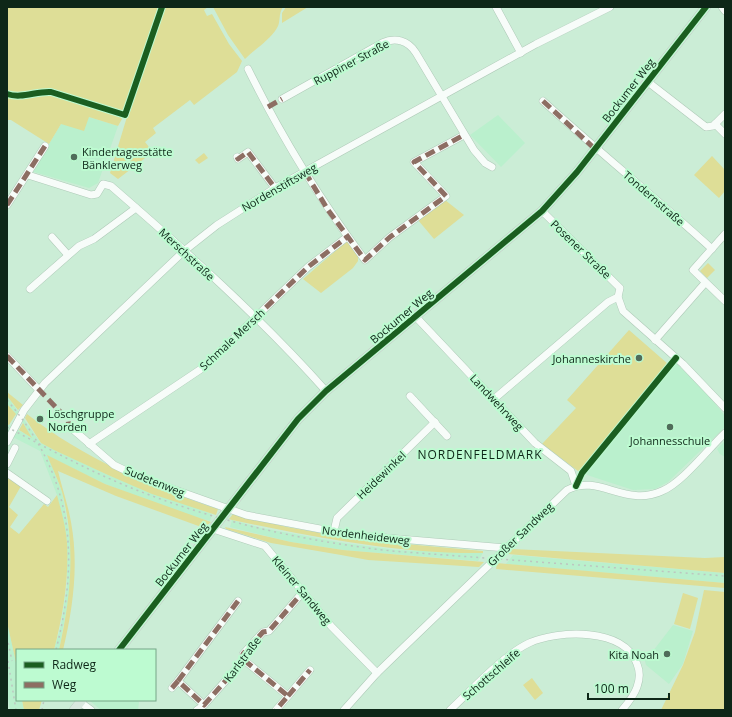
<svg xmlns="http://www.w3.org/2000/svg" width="732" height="717" font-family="'Open Sans',sans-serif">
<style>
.built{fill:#baf0cd}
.green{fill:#dede97}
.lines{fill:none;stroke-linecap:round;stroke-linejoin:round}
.minor-casing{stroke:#afcab8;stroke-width:8}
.major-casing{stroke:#bccdc2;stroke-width:10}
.minor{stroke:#f7fcf9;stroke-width:7}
.major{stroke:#d9e8df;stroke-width:9}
.rail{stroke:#bdc6c0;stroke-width:1.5;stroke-dasharray:2 4;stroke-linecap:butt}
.quiet{stroke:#8d6e63;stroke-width:5;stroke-dasharray:10 5;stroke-linecap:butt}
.cycleway-casing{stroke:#bdfbd1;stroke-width:8}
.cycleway{stroke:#1b5e20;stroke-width:6}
.poi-dot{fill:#506c5a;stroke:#bdfbd1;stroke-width:1.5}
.labels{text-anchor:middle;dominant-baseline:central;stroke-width:4;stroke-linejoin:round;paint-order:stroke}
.street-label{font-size:11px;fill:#0e2718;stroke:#bdfbd1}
.poi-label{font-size:11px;fill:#0e2718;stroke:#bdfbd1;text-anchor:start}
.neighbourhood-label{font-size:12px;letter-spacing:1px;fill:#0e2718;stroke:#bdfbd1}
</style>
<rect width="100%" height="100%" fill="#cbedd6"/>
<g class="built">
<polygon points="498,115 525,143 501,167 470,135"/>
<polygon points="89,117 118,126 98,183 89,188 34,172 33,171 61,124"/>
<polygon points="676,363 709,396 725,416 725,427 668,482 655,489 633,490 587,475 583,469 668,364 671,367"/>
<polygon points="7,396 41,443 108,475 212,514 210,521 179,512 105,484 48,456 62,492 71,542 71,586 59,650 54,650 61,625 67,586 67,542 57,495 40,451 7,434 7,424 31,437 23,423 7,404"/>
<polygon points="725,441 725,457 720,454 717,449"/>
<polygon points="232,520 261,528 344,543 396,550 483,553 478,561 343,550 291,542 230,527"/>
<polygon points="513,555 725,573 725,583 506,564"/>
<polygon points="7,622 17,667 17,700 22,700 24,710 10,710 7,692"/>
<polygon points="673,625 693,631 683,664 669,684 646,665 644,657 653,651"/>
<polygon points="91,700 137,700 139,702 138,710 101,710 90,701"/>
</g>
<g class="green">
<polygon points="7,7 158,7 125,110 119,112 53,89 23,94 7,92"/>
<polygon points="164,7 208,7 204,10 207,16 212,14 229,44 242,61 237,72 194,105 190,100 153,128 156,133 145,142 153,152 118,179 110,173 126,120"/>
<path d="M213 7H283C278 14 281 22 277 28 270 40 255 49 245 59L228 35Z"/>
<polygon points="286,7 308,7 282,23 282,13"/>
<polygon points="40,94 52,94 119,115 122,119 118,126 89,117 84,131 61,124 49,144 11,120 7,120 7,97 28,97"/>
<polygon points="204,153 208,158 199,164 195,160"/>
<polygon points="712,156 725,170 725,191 719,198 694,175"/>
<polygon points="445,200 464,215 434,239 418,220"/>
<polygon points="347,241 358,255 358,261 353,268 321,293 303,279"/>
<polygon points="708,263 715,270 707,278 700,271"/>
<polygon points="629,330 668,364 583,469 578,471 542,444 576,408 567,400"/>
<polygon points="7,392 23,405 18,410 7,396"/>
<polygon points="7,404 16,414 9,425 7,424"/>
<path d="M27 414C84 459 150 486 218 509L216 515 152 494 108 475 54 450 41 443 25 418Z"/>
<polygon points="23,423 32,438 19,430"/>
<path d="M47 455 105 484 211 522 204 528 116 496 58 471C62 488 68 505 71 522 79 565 73 608 63 650H59C71 597 76 545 62 492 58 480 52 467 47 455Z"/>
<path d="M7 477 21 486 9 507 18 515 10 527 19 534 44 504 48 507 57 495C61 510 66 527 67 543 69 579 63 615 54 650H17V667L7 622Z"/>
<path d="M233 514 287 527 361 540 483 551V553C397 554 315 537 232 520L229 519Z"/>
<polygon points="225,527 291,542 343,550 484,562 479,567 368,560 341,555 271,543 226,529"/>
<polygon points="512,549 705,558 725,557 725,573 507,554"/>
<polygon points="497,563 725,583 725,588 496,569"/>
<polygon points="704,590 725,592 725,710 661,710 683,665 695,632"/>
<polygon points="683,593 698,598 690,629 674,624"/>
<polygon points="532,678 543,693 535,700 523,685"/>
<polygon points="22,700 42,700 39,710 24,710"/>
</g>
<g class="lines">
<g class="minor-casing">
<g id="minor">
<polyline points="496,7 521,53"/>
<polyline points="722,7 725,11"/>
<path d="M248 69C281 136 320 200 365 260L390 237 446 196 414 162 464 135"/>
<polyline points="648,82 706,127 713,126 725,114"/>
<path d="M282 99 382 43C395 37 408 40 416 53L474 150 485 163 492 167"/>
<path d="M543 101C598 151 656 198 712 249"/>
<polyline points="715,124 725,134"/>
<polyline points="237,157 238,159 248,152 275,188"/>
<path d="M28 175 91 195 97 194 103 184 111 186C186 251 261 318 326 391"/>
<polyline points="7,205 45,146"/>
<polyline points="725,234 693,270 725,301"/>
<polyline points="52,237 68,255"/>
<polyline points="30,289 79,246 94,239 136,208"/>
<polyline points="618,297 623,311 683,364 725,408"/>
<polyline points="416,317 535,443 571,471 576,486"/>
<polyline points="655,340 705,283"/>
<polyline points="7,356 39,390"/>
<polyline points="410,396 447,436"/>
<polyline points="494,399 608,302 618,297 620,288 542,211"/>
<polyline points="69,426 114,465 139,477 246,515 352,535 506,548"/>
<polyline points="7,442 24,410 45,383 184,251 217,225 275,188 536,44 610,7"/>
<polyline points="89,444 204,367 308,267 347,237"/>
<polyline points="7,464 15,448"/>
<polyline points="7,473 47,501"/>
<polyline points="213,529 265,546 331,626 377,673"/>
<polyline points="334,531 337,518 435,422"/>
<polyline points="244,660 288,696 276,710"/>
<polyline points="172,688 178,681"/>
<polyline points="288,696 310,670"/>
<polyline points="80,702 91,710"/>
<polyline points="204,705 178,681 238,601"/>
<polyline points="197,710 204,705 244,660 243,654 263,632 269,631 303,592"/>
<path d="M344 710 377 673 407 644 567 490C599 473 625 508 662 491 682 483 708 449 725 433"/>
<path d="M450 710C472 690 502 656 529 643 557 630 625 627 637 664 640 671 640 679 637 687 634 696 628 703 622 710"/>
</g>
</g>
<g class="major-casing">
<g id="major">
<polyline points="119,650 298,419 326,391 542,211 577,172 706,7"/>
<polyline points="74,710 82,700"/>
</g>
</g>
<use href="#minor" class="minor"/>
<use href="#major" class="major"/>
<g class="rail">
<path d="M7 400C73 477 80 555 56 650"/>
<path d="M7 427C47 448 87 470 129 487 213 521 302 541 392 551L725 576"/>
<polyline points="7,637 12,661"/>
<polyline points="7,655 16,710"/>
<polyline points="42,710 44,700"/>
</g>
<g class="quiet">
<polyline points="543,101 595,149"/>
<polyline points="268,107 282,99"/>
<polyline points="237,157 238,159 248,152 275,188"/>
<polyline points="305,172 328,210 365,260 390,237 446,196 414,162 464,135"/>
<polyline points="7,205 45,146"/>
<polyline points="255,318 308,267 347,237"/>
<polyline points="7,356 68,420 69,426"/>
<polyline points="238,601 178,681 204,705 244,660 243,654 263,632 269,631 303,592"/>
<polyline points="244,660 288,696 276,710"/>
<polyline points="172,688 178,681"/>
<polyline points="288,696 310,670"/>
</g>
<g class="cycleway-casing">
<g id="cycleway">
<path d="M7 94C22 99 36 91 51 92L125 115 162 7"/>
<polyline points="576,486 582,473 676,358"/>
<polyline points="119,650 298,419 326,391 542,211 577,172 706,7"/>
</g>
</g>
<use href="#cycleway" class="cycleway"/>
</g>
<g class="poi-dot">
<circle cx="74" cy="157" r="4"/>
<circle cx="639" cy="358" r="4"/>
<circle cx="40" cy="419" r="4"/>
<circle cx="670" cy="427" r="4"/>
<circle cx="667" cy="654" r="4"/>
</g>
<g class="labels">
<g class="street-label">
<text transform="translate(351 62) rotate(-28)">Ruppiner Straße</text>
<text transform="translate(628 90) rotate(-52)">Bockumer Weg</text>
<text transform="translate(279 187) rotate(-30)">Nordenstiftsweg</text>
<text transform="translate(654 198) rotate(41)">Tondernstraße</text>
<text transform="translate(581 249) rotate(44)">Posener Straße</text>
<text transform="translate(187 254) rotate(43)">Merschstraße</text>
<text transform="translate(401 316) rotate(-40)">Bockumer Weg</text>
<text transform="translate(232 339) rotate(-43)">Schmale Mersch</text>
<text transform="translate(497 402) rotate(47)">Landwehrweg</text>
<text transform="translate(381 475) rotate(-44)">Heidewinkel</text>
<text transform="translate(155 481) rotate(22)">Sudetenweg</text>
<text transform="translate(520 534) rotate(-44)">Großer Sandweg</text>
<text transform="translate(366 535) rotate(7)">Nordenheideweg</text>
<text transform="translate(181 554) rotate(-52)">Bockumer Weg</text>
<text transform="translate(302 590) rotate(50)">Kleiner Sandweg</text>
<text transform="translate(242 659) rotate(-53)">Karlstraße</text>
<text transform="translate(491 674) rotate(-41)">Schottschleife</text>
</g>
<g class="poi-label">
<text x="82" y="151">Kindertagesstätte<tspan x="82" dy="13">Bänklerweg</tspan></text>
<text x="631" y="358" text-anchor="end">Johanneskirche</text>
<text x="48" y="413">Löschgruppe<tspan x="48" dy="13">Norden</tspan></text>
<text x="670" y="440" text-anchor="middle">Johannesschule</text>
<text x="659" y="654" text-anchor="end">Kita Noah</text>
</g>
<g class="neighbourhood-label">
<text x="480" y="454">NORDENFELDMARK</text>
</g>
</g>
<rect width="732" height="717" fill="none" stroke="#0e2718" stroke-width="16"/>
<rect x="16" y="649" width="140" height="52" fill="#bdfbd1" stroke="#77a687"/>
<rect x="24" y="662" width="20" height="6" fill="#1b5e20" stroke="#77a687"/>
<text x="52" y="669" font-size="12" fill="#0e2718">Radweg</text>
<rect x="24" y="682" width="20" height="6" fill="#8d6e63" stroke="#77a687"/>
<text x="52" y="689" font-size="12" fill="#0e2718">Weg</text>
<path d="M588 693v6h81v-6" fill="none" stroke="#0e2718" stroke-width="2"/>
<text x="594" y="693" font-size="12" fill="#0e2718" stroke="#bdfbd1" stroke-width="3" paint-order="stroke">100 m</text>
</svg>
